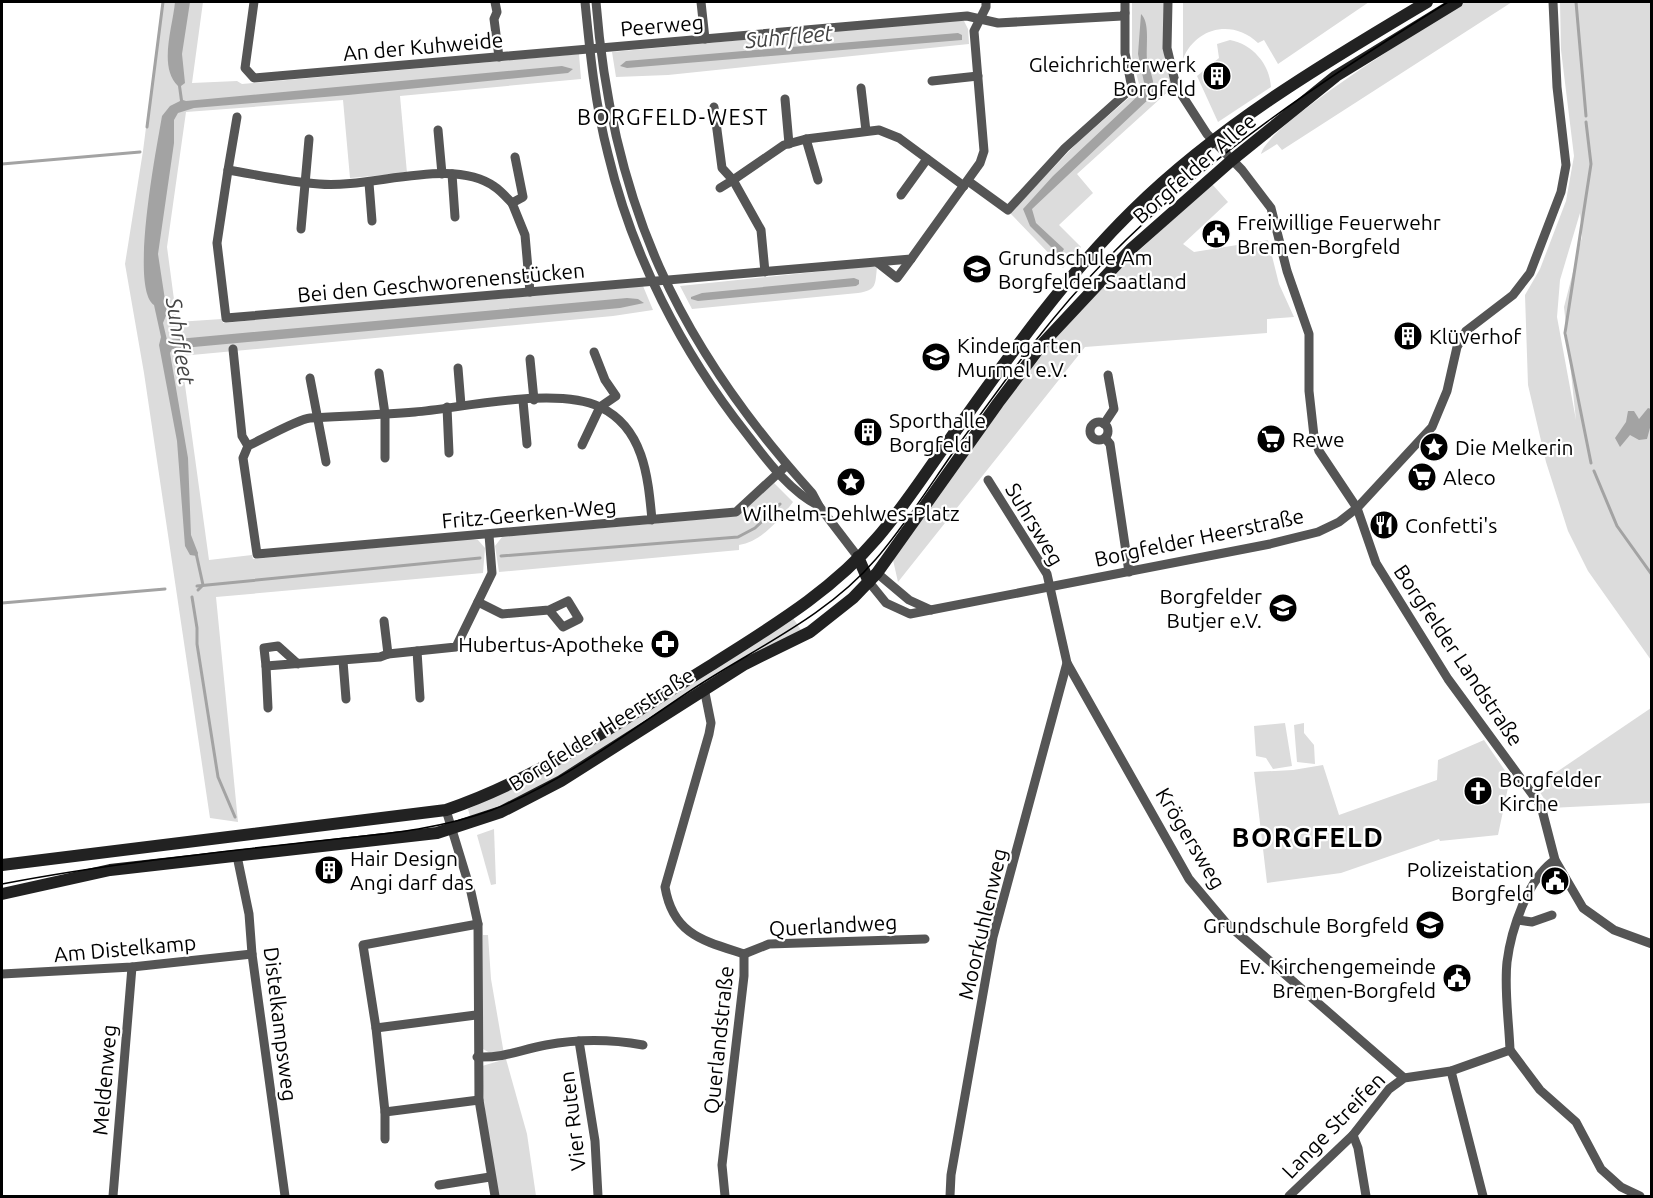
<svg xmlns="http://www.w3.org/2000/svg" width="1653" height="1198" font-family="Ubuntu,sans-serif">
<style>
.green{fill:#dcdcdc;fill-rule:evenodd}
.water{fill:#a3a3a3}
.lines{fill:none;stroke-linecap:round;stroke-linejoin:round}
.stream{stroke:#a3a3a3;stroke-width:3}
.minor{stroke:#555;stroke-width:9}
.secondary{stroke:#222;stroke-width:12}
.tram{stroke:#000;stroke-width:1.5}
.labels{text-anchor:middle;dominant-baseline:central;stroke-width:4.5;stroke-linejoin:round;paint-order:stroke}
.street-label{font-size:21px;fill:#000;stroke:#fff}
.poi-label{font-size:21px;fill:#000;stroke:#fff;text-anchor:start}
.water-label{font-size:22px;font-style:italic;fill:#444;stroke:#fff}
.neighbourhood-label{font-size:22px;letter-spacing:1.5px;fill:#000;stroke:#fff}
.district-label{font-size:27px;font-weight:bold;letter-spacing:1.5px;fill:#000;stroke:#fff}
</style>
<rect width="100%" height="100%" fill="#fff"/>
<g class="green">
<polygon points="162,2 203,2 192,83 237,81 242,84 579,54 581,79 400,96 407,173 350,178 343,100 186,112 167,247 177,322 222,319 223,323 643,286 653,310 613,316 181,356 209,560 252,555 253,559 470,539 478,540 485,548 483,573 216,597 238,822 210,818 144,373 125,264 143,151"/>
<polygon points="1132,2 1164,2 1164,58 1172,88 1077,174 1093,193 1059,225 1081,247 1063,268 1010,213 1077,143 1140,88 1132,57"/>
<path d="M1183 2H1369L1278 64 1264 40 1258 43C1233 19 1196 27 1183 59Z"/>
<path d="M1465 2H1512L1282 150 1277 144 1261 154C1267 124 1432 23 1465 2Z"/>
<path d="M1560 2H1651V660L1588 571 1568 531 1546 462 1528 385 1525 295 1540 269 1566 201 1574 156 1561 50ZM1580 213 1582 237 1564 307 1576 420 1557 317 1560 280Z"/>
<polygon points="959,20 964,21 968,29 969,44 668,75 616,77 612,52"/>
<path d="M1230 40C1252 44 1270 64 1271 87L1218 122 1197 76 1219 58 1217 44Z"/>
<polygon points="1212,184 1228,202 1183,244 1194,252 1268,240 1279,284 1294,317 1267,319 1267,333 1085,347 898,582 893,560 1007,400 1056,337 1122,266"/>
<path d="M862 267H877C875 285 877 290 858 293L692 309 680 286Z"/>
<path d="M774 483 793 502C780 519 761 542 739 545V550L499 572 495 546 502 537 737 516Z"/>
<polygon points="793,618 801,630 563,776 471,820 468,809 506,791 751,647"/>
<polygon points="1651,708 1651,803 1550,808 1536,786"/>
<polygon points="1285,723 1292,766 1273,769 1266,758 1256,756 1254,726"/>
<polygon points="1304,723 1304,733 1314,745 1315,764 1297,762 1294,725"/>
<polygon points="1484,740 1510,778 1498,835 1440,841 1439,839 1341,873 1267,883 1254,772 1293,770 1323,765 1339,815 1437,780 1438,760"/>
<polygon points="494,829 496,884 491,885 477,835"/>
<polygon points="483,935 488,935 491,979 504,1054 490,1053 483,1049"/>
<path d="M506 1059 527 1134 536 1196H499C490 1154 483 1110 482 1066Z"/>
</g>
<g class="water">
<path d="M175 2H190L182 54 185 83 181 86 183 100 186 101 562 66 573 69 568 73 348 95 194 108 178 113 174 120V143L158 254 167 313 163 323 167 340 627 298 638 299 644 303 620 308 172 349 170 353 188 458 191 535 198 553 197 556 190 555 185 546 177 441 159 345 161 337 154 305C129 288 157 146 162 116L170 106 180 101 178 86C158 67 173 26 175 2Z"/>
<path d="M1141 14C1150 22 1146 45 1147 59 1149 71 1157 83 1152 96L1032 209 1036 223 1064 249 1060 256 1030 226 1023 209 1053 176 1142 92 1145 87 1138 54Z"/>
<polygon points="958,33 962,35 962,40 627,68 620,66 626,61"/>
<polygon points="854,278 859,280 859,284 856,286 698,301 691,299 691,297 702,293"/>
<polygon points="1648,408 1651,409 1651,424 1647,439 1639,440 1630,435 1620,447 1615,438 1626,422 1628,411 1634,411 1639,419"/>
</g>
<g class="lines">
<g class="stream">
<polyline points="1576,2 1586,116"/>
<polyline points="1586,122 1591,164 1565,333 1591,463"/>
<polyline points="147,127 163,2"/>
<polyline points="2,164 140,152"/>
<polyline points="1594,471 1617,526 1652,575"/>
<polyline points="196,553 203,585"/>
<polyline points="501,556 738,537 755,528 780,504"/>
<polyline points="197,586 480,558"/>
<polyline points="198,590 203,585"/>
<polyline points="192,597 197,628 197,644 218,777 235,817"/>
<polyline points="2,603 165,589"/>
</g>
<g class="minor">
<polyline points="254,2 245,68 254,78 967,16 998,23 1122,16 1125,13"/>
<polyline points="495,2 497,12 494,19 499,57"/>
<path d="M585 2C590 53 595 104 608 154 632 255 682 352 746 433 766 459 789 491 819 506"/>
<path d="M596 2C612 203 677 344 812 493L819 506 858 557"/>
<polyline points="701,2 705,39"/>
<polyline points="1168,2 1167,48 1176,86 1207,134 1242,170 1271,208 1287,271 1309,334 1309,391 1314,436 1319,451 1357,508 1376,563 1448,679 1541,806 1555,860 1583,908 1614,930 1652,944"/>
<polyline points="932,81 978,76"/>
<polyline points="861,88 866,131"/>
<polyline points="785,99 789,144"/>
<polyline points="714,107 722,168 733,180 720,188"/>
<polyline points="438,130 442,174"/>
<polyline points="806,139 818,180"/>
<polyline points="515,157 523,197 512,203 525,235 530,292"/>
<polyline points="228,170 237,117"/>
<polyline points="452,174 455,217"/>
<polyline points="968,181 1008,210 1065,148 1132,88 1125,53 1125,2"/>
<polyline points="369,183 372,221"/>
<polyline points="901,195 927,159"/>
<path d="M512 203C507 198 501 191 495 187 452 156 371 189 319 184 289 182 258 175 228 170L217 243 226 318 911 259 980 163 984 151 974 31 986 7V2"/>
<polyline points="301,229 309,139"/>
<polyline points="878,263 897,278 911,259"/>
<polyline points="765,272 761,230 733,180 784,145 806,139 879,130 899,138 964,186"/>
<polyline points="233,349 242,436 248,446"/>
<polyline points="530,359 534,400"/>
<polyline points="458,368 461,405"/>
<polyline points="379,373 385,414 385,458"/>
<polyline points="310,378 326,462"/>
<polyline points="523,401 527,444"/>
<polyline points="447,407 449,453"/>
<circle cx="1099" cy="431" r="9"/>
<polyline points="1104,424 1114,409 1108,375"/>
<polyline points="1105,438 1110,444 1129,572"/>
<polyline points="582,445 600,407 616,396 605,380 594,352"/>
<polyline points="988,480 1047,574 1067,663 1189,879 1226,923 1404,1078"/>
<path d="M652 520C648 477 644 428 600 407 556 386 462 408 415 412 380 415 345 416 310 418 298 419 261 440 248 446L243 458 257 554 736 512 787 465"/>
<polyline points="877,573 909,600 931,610"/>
<polyline points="869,582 886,603 910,614 1270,544 1318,532 1339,522 1357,508 1432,427 1447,391 1457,347 1466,331 1513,295 1530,273 1561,192 1566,165 1557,87 1553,2"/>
<polyline points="478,602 502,614 549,610 568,601 579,619 563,627 549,610"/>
<polyline points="384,621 388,654"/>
<polyline points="417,651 420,698"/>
<polyline points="343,661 346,699"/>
<polyline points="298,664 278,646 264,648 266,666 380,657 388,654 456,647 492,573 489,535"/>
<polyline points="266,666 268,708"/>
<path d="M704 688 711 723 709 734 665 887C673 935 704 941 744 954"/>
<polyline points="446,810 471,892 478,924 479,1100 495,1196"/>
<polyline points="237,856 249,914 252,954 285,1196"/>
<polyline points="1518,920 1532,922 1552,915"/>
<polyline points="744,954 769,944 925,939"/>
<polyline points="2,974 132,967 252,954"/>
<polyline points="476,1015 376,1028 363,945 478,924"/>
<polyline points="376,1028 385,1112 479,1100"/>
<polyline points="579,1041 595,1141 598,1196"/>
<polyline points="1510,1050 1540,1090 1576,1122 1601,1169 1621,1187 1640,1196"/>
<path d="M477 1057C506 1058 519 1050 546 1045 578 1039 610 1039 643 1045"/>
<polyline points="1451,1071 1483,1196"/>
<polyline points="385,1112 385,1139"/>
<polyline points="1353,1135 1358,1148 1366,1196"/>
<polyline points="439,1185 490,1177"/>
<polyline points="113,1196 132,967"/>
<polyline points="725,1196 722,1165 744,976 744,954"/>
<polyline points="950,1196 951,1175 993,937 1067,663"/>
<path d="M1289 1196 1353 1135 1389 1089 1404 1078 1451 1071 1510 1050C1509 1022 1504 990 1507 962 1511 930 1528 878 1555 860"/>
</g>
<g class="secondary">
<polyline points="858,557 869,582"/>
<path d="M2 865 446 810C541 778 628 716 713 664 771 627 832 591 877 538 904 507 926 472 950 439 1007 359 1062 280 1132 211 1218 126 1324 63 1427 2"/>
<polyline points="2,894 110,870 437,833 501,812 561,781 745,664 810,632 853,598 877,573 998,403 1044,342 1131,249 1232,160 1336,76 1457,2"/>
</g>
<path class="tram" d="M2 884C101 865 200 854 300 843 365 835 430 833 492 810 564 782 632 729 696 687 759 646 827 616 876 559 907 523 932 482 959 444 1004 382 1049 318 1103 263 1208 155 1321 81 1448 2"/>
</g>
<defs>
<g id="building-disc" transform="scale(1.5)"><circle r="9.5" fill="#000" stroke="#fff"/><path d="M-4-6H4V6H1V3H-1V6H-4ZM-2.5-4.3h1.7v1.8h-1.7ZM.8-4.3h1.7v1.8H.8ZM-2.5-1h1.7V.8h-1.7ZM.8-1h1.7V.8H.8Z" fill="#fff"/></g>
<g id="civic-disc" transform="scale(1.5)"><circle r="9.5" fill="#000" stroke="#fff"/><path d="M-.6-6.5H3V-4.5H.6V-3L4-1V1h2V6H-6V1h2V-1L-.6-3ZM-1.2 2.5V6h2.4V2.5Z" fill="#fff"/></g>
<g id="school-disc" transform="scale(1.5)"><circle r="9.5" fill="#000" stroke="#fff"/><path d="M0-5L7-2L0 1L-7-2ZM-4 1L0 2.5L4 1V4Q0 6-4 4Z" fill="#fff"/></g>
<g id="supermarket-disc" transform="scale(1.5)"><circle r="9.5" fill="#000" stroke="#fff"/><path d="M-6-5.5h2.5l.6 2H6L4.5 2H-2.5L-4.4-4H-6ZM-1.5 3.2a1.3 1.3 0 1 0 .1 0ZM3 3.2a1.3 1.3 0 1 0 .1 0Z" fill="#fff"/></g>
<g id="sight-disc" transform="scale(1.5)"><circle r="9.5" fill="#000" stroke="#fff"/><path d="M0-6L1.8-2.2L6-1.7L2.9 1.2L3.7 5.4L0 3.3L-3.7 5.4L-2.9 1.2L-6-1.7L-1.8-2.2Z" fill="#fff"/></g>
<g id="restaurant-disc" transform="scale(1.5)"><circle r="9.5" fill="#000" stroke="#fff"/><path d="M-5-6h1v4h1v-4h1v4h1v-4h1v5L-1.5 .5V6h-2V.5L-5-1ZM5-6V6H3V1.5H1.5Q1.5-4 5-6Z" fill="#fff"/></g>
<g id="pharmacy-disc" transform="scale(1.5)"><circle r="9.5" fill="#000" stroke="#fff"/><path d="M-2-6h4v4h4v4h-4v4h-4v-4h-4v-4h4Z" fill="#fff"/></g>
<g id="church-disc" transform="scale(1.5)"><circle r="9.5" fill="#000" stroke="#fff"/><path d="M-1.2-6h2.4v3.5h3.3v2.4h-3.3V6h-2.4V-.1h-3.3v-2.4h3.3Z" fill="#fff"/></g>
</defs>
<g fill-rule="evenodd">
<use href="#building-disc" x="1217" y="76"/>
<use href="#civic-disc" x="1216" y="234"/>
<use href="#school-disc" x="977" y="269"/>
<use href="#building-disc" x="1408" y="336"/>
<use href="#school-disc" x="936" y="357"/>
<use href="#building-disc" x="868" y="432"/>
<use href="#supermarket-disc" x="1271" y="439"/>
<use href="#sight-disc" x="1434" y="447"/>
<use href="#supermarket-disc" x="1422" y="477"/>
<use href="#sight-disc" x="851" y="482"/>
<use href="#restaurant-disc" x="1384" y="525"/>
<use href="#school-disc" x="1283" y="608"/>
<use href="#pharmacy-disc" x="665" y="644"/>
<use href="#church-disc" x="1478" y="791"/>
<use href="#building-disc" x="329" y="870"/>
<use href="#civic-disc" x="1555" y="881"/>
<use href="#school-disc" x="1430" y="925"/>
<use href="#civic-disc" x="1457" y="978"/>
</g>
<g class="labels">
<g class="street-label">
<text transform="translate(662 25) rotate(-5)">Peerweg</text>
<text transform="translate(423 46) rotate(-5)">An der Kuhweide</text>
<text transform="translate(1194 168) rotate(-41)">Borgfelder Allee</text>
<text transform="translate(441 282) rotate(-5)">Bei den Geschworenenstücken</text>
<text transform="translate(529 513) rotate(-5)">Fritz-Geerken-Weg</text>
<text transform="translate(1035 524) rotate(59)">Suhrsweg</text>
<text transform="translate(1199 537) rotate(-12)">Borgfelder Heerstraße</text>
<text transform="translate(1459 655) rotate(56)">Borgfelder Landstraße</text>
<text transform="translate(601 729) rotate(-32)">Borgfelder Heerstraße</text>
<text transform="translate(1191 838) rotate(59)">Krögersweg</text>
<text transform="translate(982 924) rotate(-77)">Moorkuhlenweg</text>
<text transform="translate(833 925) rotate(-3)">Querlandweg</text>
<text transform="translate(125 948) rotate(-5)">Am Distelkamp</text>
<text transform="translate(281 1024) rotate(83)">Distelkampsweg</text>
<text transform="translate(718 1040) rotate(-84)">Querlandstraße</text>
<text transform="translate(104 1080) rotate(-85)">Meldenweg</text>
<text transform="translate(572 1121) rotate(-97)">Vier Ruten</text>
<text transform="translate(1333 1125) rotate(-46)">Lange Streifen</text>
</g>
<g class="poi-label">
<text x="1196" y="64" text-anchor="end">Gleichrichterwerk<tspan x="1196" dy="24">Borgfeld</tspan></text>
<text x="1237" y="222">Freiwillige Feuerwehr<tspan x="1237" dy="24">Bremen-Borgfeld</tspan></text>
<text x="998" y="257">Grundschule Am<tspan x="998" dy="24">Borgfelder Saatland</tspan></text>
<text x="1429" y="336">Klüverhof</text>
<text x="957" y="345">Kindergarten<tspan x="957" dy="24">Murmel e.V.</tspan></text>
<text x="889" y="420">Sporthalle<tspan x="889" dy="24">Borgfeld</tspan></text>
<text x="1292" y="439">Rewe</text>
<text x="1455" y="447">Die Melkerin</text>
<text x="1443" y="477">Aleco</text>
<text x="851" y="513" text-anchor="middle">Wilhelm-Dehlwes-Platz</text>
<text x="1405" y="525">Confetti's</text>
<text x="1262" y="596" text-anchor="end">Borgfelder<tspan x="1262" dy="24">Butjer e.V.</tspan></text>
<text x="644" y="644" text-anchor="end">Hubertus-Apotheke</text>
<text x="1499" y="779">Borgfelder<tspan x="1499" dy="24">Kirche</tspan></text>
<text x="350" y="858">Hair Design<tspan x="350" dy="24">Angi darf das</tspan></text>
<text x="1534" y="869" text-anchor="end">Polizeistation<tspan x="1534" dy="24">Borgfeld</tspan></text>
<text x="1409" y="925" text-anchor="end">Grundschule Borgfeld</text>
<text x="1436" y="966" text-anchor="end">Ev. Kirchengemeinde<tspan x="1436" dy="24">Bremen-Borgfeld</tspan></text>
</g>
<g class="water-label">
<text transform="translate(789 36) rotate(-5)">Suhrfleet</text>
<text transform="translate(181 341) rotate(81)">Suhrfleet</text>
</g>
<g class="neighbourhood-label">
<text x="673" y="116">BORGFELD-WEST</text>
</g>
<g class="district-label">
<text x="1308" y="837">BORGFELD</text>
</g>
</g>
<rect width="1653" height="1198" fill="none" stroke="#000000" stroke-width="6"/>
</svg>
